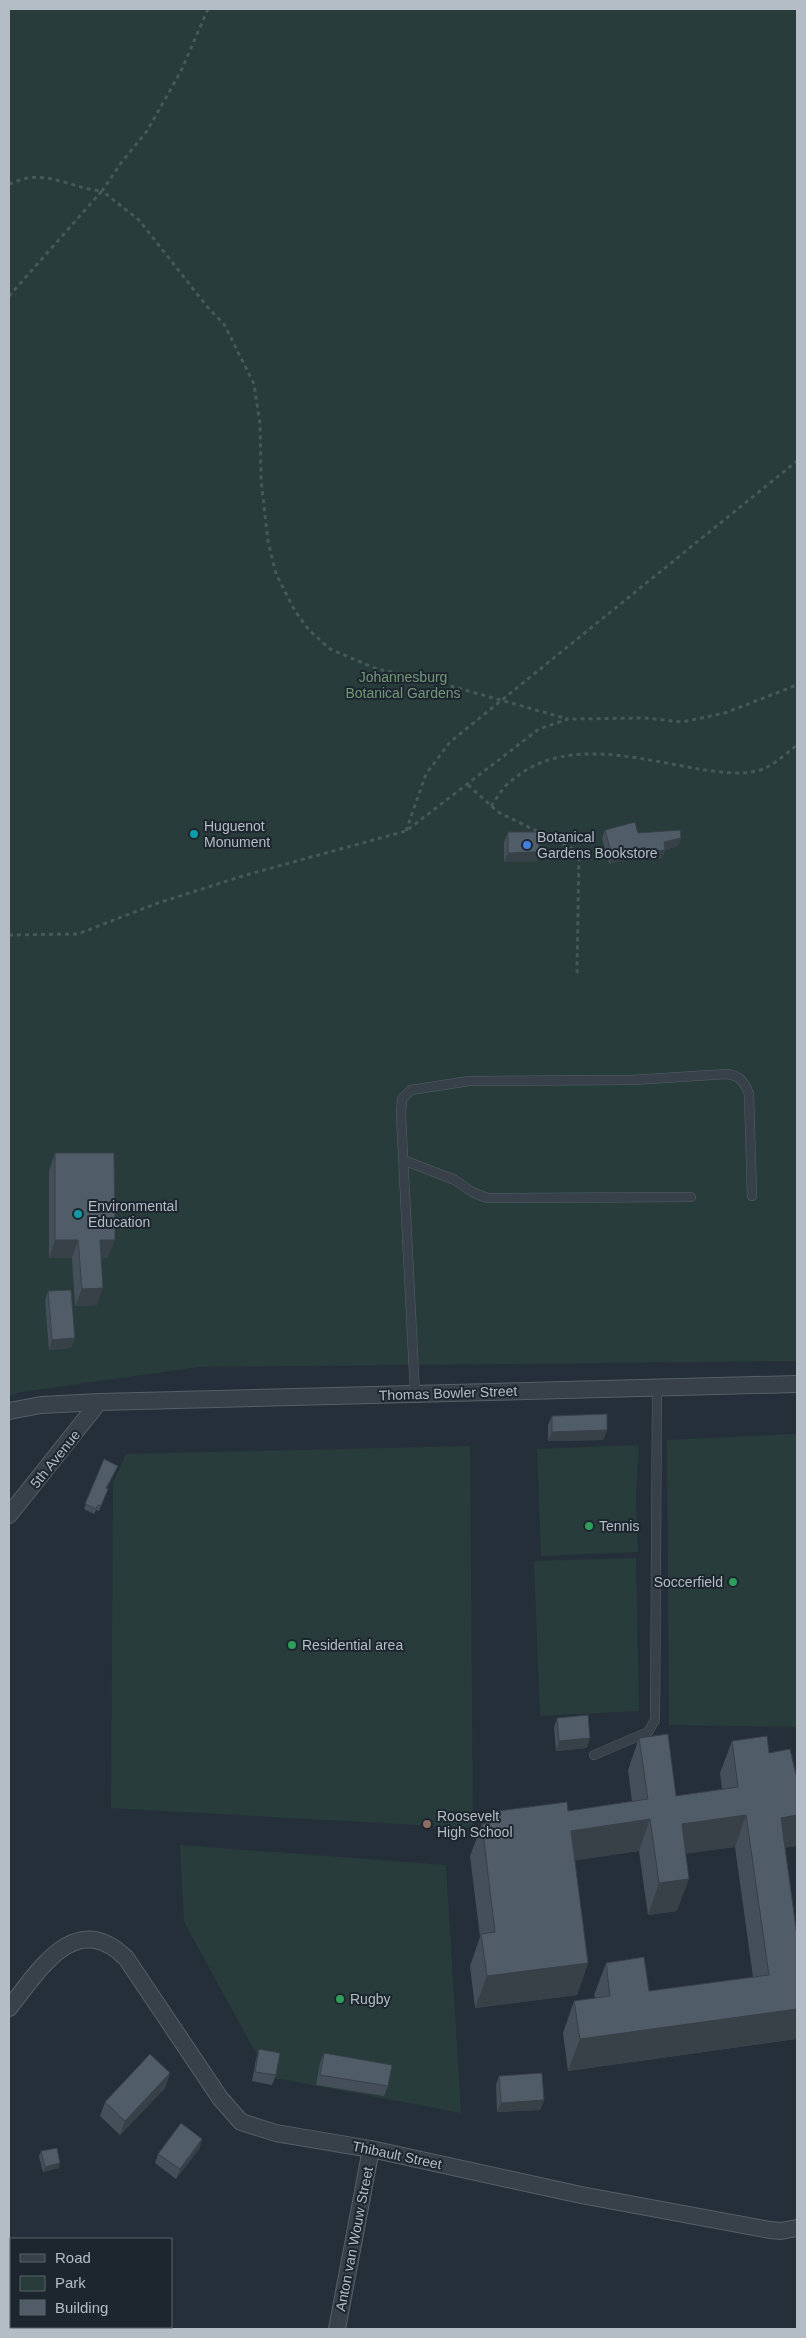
<svg xmlns="http://www.w3.org/2000/svg" width="806" height="2338" font-family="Arial,sans-serif">
<style>
.green{fill:#283c3b}
.lines{fill:none;stroke-linecap:round;stroke-linejoin:round}
.lane-casing{stroke:#565f67;stroke-width:10}
.street-casing{stroke:#565f67;stroke-width:18}
.path{stroke:#465858;stroke-width:3;stroke-dasharray:4 4;stroke-linecap:butt}
.lane{stroke:#384149;stroke-width:9}
.street{stroke:#384149;stroke-width:16}
.wall{fill:#454f59}
.shaded-wall{fill:#384048}
.building{fill:#505c67;stroke:#384048}
.culture-dot{fill:#0f9aa8;stroke:#1d262e;stroke-width:2}
.shop-dot{fill:#3f7fe0;stroke:#1d262e;stroke-width:2}
.leisure-dot{fill:#2e9e5b;stroke:#1d262e;stroke-width:2}
.education-dot{fill:#8d6e63;stroke:#1d262e;stroke-width:2}
.labels{text-anchor:middle;dominant-baseline:central;stroke-width:4;stroke-linejoin:round;paint-order:stroke}
.park-label{font-size:14px;fill:#749879;stroke:#1d262e}
.poi-label{font-size:14px;fill:#b4bcc5;stroke:#1d262e;text-anchor:start}
.street-label{font-size:14px;fill:#b4bcc5;stroke:#1d262e}
</style>
<rect width="100%" height="100%" fill="#252f39"/>
<g class="green">
<polygon points="9,9 797,9 797,1361 199,1367 21,1392 9,1396"/>
<polygon points="797,1434 797,1727 669,1725 667,1440"/>
<polygon points="639,1445 636,1496 638,1552 541,1556 537,1449"/>
<polygon points="470,1446 473,1828 111,1808 113,1482 126,1454"/>
<polygon points="636,1558 639,1711 540,1716 534,1561"/>
<polygon points="180,1845 446,1865 461,2113 269,2077 184,1922"/>
</g>
<g class="lines">
<g class="lane-casing">
<g id="lane">
<polyline points="403,1160 455,1180 472,1192 487,1198 691,1197"/>
<path d="M415 1394 401 1115 402 1099 411 1090 469 1081 632 1080 727 1074C740 1076 744 1081 749 1094L752 1196"/>
<polyline points="594,1755 648,1732 655,1720 657,1388"/>
</g>
</g>
<g class="street-casing">
<g id="street">
<polyline points="9,1411 41,1405 99,1402 797,1384"/>
<polyline points="9,1515 99,1402"/>
<path d="M9 2008C39 1971 75 1908 126 1958L220 2098 241 2122 276 2133 371 2149 581 2195 770 2230 781 2231 797 2228"/>
<polyline points="337,2329 371,2149"/>
</g>
</g>
<g class="path">
<polyline points="208,9 181,71 147,131 121,163 102,191 139,220 209,309 224,324 254,384 260,424 261,480 268,541 276,574 295,611 309,630 330,649 377,669 426,679 568,719"/>
<path d="M9 184C15 182 22 179 28 178 52 174 77 189 102 191L9 296"/>
<polyline points="468,785 498,812 579,852 577,973"/>
<path d="M491 806C497 798 502 788 510 782 562 735 638 759 699 769 719 772 744 776 763 769 775 764 787 753 797 745"/>
<polyline points="406,831 426,774 450,742 797,461"/>
<polyline points="9,935 78,934 155,904 246,875 406,831 539,729 568,719 645,718 682,722 725,713 797,685"/>
</g>
<use href="#lane" class="lane"/>
<use href="#street" class="street"/>
</g>
<g class="wall">
<polygon points="605,830 638,833 681,838 678,846 665,850 662,858 642,860 642,856 609,864 602,838"/>
<polygon points="508,832 539,852 536,862 504,862 504,842"/>
<polygon points="55,1153 108,1258 101,1258 97,1305 75,1306 72,1258 49,1258 49,1171"/>
<polygon points="48,1291 71,1348 49,1350 45,1301"/>
<polygon points="552,1416 607,1430 603,1440 548,1441 548,1425"/>
<polygon points="104,1459 116,1470 107,1488 108,1489 99,1511 96,1510 94,1514 84,1509"/>
<polygon points="557,1718 587,1748 556,1751 554,1728"/>
<polygon points="639,1738 676,1796 722,1789 720,1773 732,1741 769,1753 797,1846 785,1847 797,1936 797,2035 796,2039 568,2071 563,2033 574,2001 595,1998 594,1995 606,1963 649,1991 753,1977 735,1847 686,1853 677,1911 648,1915 639,1851 575,1860 588,1963 577,1995 475,2008 470,1966 480,1937 470,1856 482,1824 486,1824 490,1812 568,1811 632,1801 628,1770"/>
<polygon points="259,2049 276,2075 272,2085 252,2081 256,2059"/>
<polygon points="324,2053 388,2086 384,2096 316,2085 320,2063"/>
<polygon points="170,2073 165,2088 120,2135 100,2116 105,2102"/>
<polygon points="499,2076 544,2100 540,2110 497,2112 496,2085"/>
<polygon points="202,2139 199,2149 176,2179 155,2163 158,2154"/>
<polygon points="41,2151 59,2168 43,2172 39,2156"/>
</g>
<g class="shaded-wall">
<polygon points="681,838 678,846 664,850 662,858 642,860 645,852 664,842"/>
<polygon points="645,847 642,856 609,864 612,856"/>
<polygon points="539,852 536,862 504,862 508,853"/>
<polygon points="55,1240 78,1240 72,1258 49,1258"/>
<polygon points="100,1240 115,1240 108,1258 93,1258"/>
<polygon points="103,1288 97,1305 75,1306 82,1289"/>
<polygon points="75,1338 71,1348 49,1350 52,1340"/>
<polygon points="607,1430 603,1440 548,1441 552,1432"/>
<polygon points="590,1738 587,1748 556,1751 559,1741"/>
<polygon points="746,1815 735,1847 670,1856 682,1824"/>
<polygon points="797,1815 797,1846 769,1850 781,1818"/>
<polygon points="650,1819 639,1851 559,1863 571,1831"/>
<polygon points="689,1879 677,1911 648,1915 659,1883"/>
<polygon points="588,1963 577,1995 475,2008 487,1976"/>
<polygon points="797,2009 797,2035 796,2039 568,2071 580,2039"/>
<polygon points="170,2073 165,2088 120,2135 125,2121"/>
<polygon points="544,2100 540,2110 497,2112 501,2103"/>
<polygon points="202,2139 199,2149 176,2179 180,2169"/>
<polygon points="60,2163 59,2168 43,2172 45,2167"/>
</g>
<g class="building">
<polygon points="635,822 638,833 680,830 681,838 664,842 665,850 645,852 645,847 612,856 605,830"/>
<polygon points="508,832 539,832 539,852 508,853"/>
<polygon points="55,1153 114,1153 115,1240 100,1240 103,1288 82,1289 78,1240 55,1240"/>
<polygon points="71,1290 75,1338 52,1340 48,1291"/>
<polygon points="607,1414 607,1430 552,1432 552,1416"/>
<polygon points="104,1459 118,1466 106,1488 108,1489 101,1506 98,1505 96,1509 85,1504"/>
<polygon points="588,1715 590,1738 559,1741 557,1718"/>
<polygon points="668,1734 676,1796 738,1787 732,1741 767,1736 769,1753 790,1749 796,1775 797,1775 797,1815 781,1818 797,1936 797,2009 580,2039 574,2001 610,1996 606,1963 644,1957 649,1991 769,1975 746,1815 682,1824 689,1879 659,1883 650,1819 571,1831 588,1963 487,1976 481,1934 495,1932 482,1824 491,1823 490,1812 567,1802 568,1811 648,1799 639,1738"/>
<polygon points="259,2049 280,2053 276,2075 255,2072"/>
<polygon points="324,2053 392,2065 388,2086 320,2075"/>
<polygon points="150,2054 170,2073 125,2121 105,2102"/>
<polygon points="542,2073 544,2100 501,2103 499,2076"/>
<polygon points="181,2123 202,2139 180,2169 158,2154"/>
<polygon points="57,2148 60,2163 45,2167 41,2151"/>
</g>
<g class="culture-dot">
<circle cx="194" cy="834" r="5"/>
<circle cx="78" cy="1214" r="5"/>
</g>
<circle class="shop-dot" cx="527" cy="845" r="5"/>
<g class="leisure-dot">
<circle cx="589" cy="1526" r="5"/>
<circle cx="733" cy="1582" r="5"/>
<circle cx="292" cy="1645" r="5"/>
<circle cx="340" cy="1999" r="5"/>
</g>
<circle class="education-dot" cx="427" cy="1824" r="5"/>
<g class="labels">
<g class="park-label">
<text x="403" y="677">Johannesburg<tspan x="403" dy="16">Botanical Gardens</tspan></text>
</g>
<g class="poi-label">
<text x="204" y="826">Huguenot<tspan x="204" dy="16">Monument</tspan></text>
<text x="537" y="837">Botanical<tspan x="537" dy="16">Gardens Bookstore</tspan></text>
<text x="88" y="1206">Environmental<tspan x="88" dy="16">Education</tspan></text>
<text x="599" y="1526">Tennis</text>
<text x="723" y="1582" text-anchor="end">Soccerfield</text>
<text x="302" y="1645">Residential area</text>
<text x="437" y="1816">Roosevelt<tspan x="437" dy="16">High School</tspan></text>
<text x="350" y="1999">Rugby</text>
</g>
<g class="street-label">
<text transform="translate(448 1393) rotate(-2)">Thomas Bowler Street</text>
<text transform="translate(55 1459) rotate(-51)">5th Avenue</text>
<text transform="translate(397 2155) rotate(12)">Thibault Street</text>
<text transform="translate(354 2239) rotate(-79)">Anton van Wouw Street</text>
</g>
</g>
<rect width="806" height="2338" fill="none" stroke="#b4bcc5" stroke-width="20"/>
<rect x="10" y="2238" width="162" height="90" fill="#1d262e" stroke="#59626a"/>
<rect x="20" y="2254" width="25" height="8" fill="#384149" stroke="#59626a"/>
<text x="55" y="2263" font-size="15" fill="#b4bcc5">Road</text>
<rect x="20" y="2276" width="25" height="15" fill="#283c3b" stroke="#59626a"/>
<text x="55" y="2288" font-size="15" fill="#b4bcc5">Park</text>
<rect x="20" y="2300" width="25" height="15" fill="#505c67" stroke="#59626a"/>
<text x="55" y="2313" font-size="15" fill="#b4bcc5">Building</text>
</svg>
